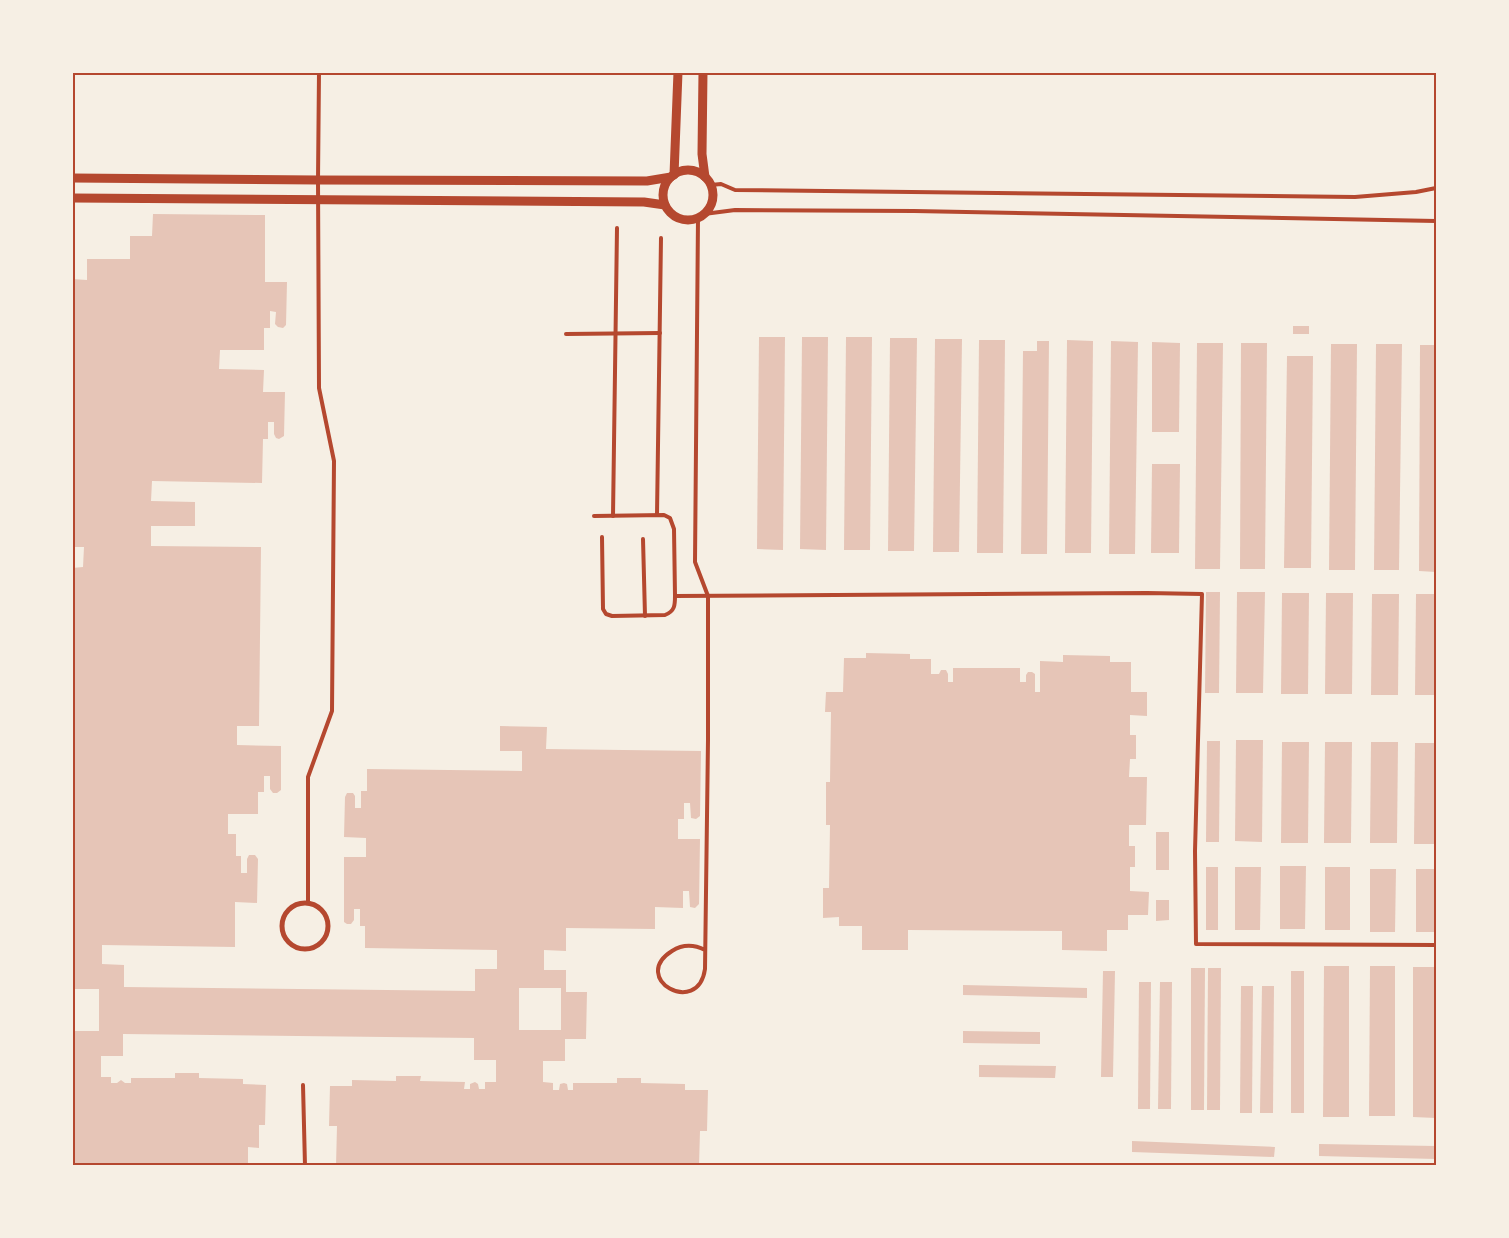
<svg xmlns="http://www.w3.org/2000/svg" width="1509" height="1238" font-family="Manrope,sans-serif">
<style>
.building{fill:#e6c5b7;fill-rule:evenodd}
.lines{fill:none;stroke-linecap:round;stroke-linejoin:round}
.service{stroke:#b5482f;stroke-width:4}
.minor{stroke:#b5482f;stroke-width:5}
.tertiary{stroke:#b5482f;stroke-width:9}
.neatline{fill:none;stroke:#b5482f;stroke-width:2}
</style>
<rect width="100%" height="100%" fill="#f6efe4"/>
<g class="building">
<path d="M153 214 265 215V282H287L286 325 283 328 278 327 275 324 276 312 270 311V328H264V350H220L219 369 264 370 263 392H285L284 436 279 439 276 438 274 434V422H268V439H263L262 483 152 481 151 501 195 502V526H151V546L261 547 259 726H237V745L281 746V790L277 793H273L270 789V776H264V792H258V814H228V834H236V856H241V873H247V859L249 855H255L258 859 257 903 235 902V947L102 945V964L124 965V987L475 991V969H497V950L365 948V926H360V909H354V920L351 924H347L344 922V857H366V838L344 837 345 797 347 793H353L355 796V808H361V791H367V769L522 771V751H500V726L547 727 546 749 701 751 700 816 696 819 691 818 690 803H684V819H678V839H700L699 904 695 908 690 907 689 891H683V908L655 907V929L566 928V951L544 950V970H566V992H587L586 1039H565V1061H543V1082L553 1083V1090H559L560 1084 564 1083 567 1084 568 1090H573V1083H617V1078H641V1083L685 1084V1090H708L707 1131H700L699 1166H336L337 1126H329L330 1086H352V1080L396 1081V1076H421L420 1081 465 1082 464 1089H470V1084L475 1082 478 1084 479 1089H485V1082H496V1060H474V1038L123 1034V1056H101V1077H111V1083H117L121 1080 125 1083H131V1078H175V1073H199V1078L243 1079V1084L266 1085 265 1125H259V1148L248 1147V1166H72V1031H99V989H72V568L83 567 84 547H72V279L87 280V259H130V236H152ZM519 988H561V1030H519Z"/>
<rect x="1293" y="326" width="16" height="8"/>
<polygon points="759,337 785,337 783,550 757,549"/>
<polygon points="802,337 828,337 826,550 800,549"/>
<polygon points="846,337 872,337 870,550 844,550"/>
<polygon points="890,338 917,338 914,551 888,551"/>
<polygon points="935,339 962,339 959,552 933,552"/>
<polygon points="979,340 1005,340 1003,553 977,553"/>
<polygon points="1067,340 1093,341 1091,553 1065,553"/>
<polygon points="1037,341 1049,341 1047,554 1021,554 1023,351 1037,351"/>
<polygon points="1111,341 1138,342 1135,554 1109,554"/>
<polygon points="1152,342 1180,343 1179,432 1152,432"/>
<polygon points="1197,343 1223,343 1220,569 1195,569"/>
<polygon points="1241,343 1267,343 1265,569 1240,569"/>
<polygon points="1331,344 1357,344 1355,570 1329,570"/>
<polygon points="1376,344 1402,344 1399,570 1374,570"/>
<polygon points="1420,345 1436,345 1436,572 1419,571"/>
<polygon points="1287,356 1313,356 1311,568 1284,568"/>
<polygon points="1152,464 1180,464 1179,553 1151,553"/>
<polygon points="1206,592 1220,592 1219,693 1205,693"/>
<polygon points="1237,592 1265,592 1263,693 1236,693"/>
<polygon points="1282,593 1309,593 1308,694 1281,694"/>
<polygon points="1326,593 1353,593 1352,694 1325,694"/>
<polygon points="1372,594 1399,594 1398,695 1371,695"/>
<polygon points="1416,594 1436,594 1436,695 1415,695"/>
<polygon points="866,653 910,654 910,659 931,659 931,674 939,674 941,670 946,670 948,674 948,682 953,682 953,668 1020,668 1020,682 1026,682 1026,675 1028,672 1032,672 1035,674 1035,692 1040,692 1040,661 1063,662 1063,655 1110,656 1110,662 1131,662 1131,692 1147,692 1147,716 1130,715 1130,735 1136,735 1136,759 1130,759 1129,777 1147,777 1146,825 1129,825 1129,846 1135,846 1135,867 1130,867 1130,891 1149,892 1148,915 1128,915 1128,930 1107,930 1107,951 1062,950 1062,931 908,930 908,950 862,950 862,926 839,926 839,917 823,918 823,888 829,888 830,825 826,825 826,782 830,782 831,712 825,712 826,692 843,692 844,658 866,658"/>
<polygon points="1236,740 1263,740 1262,842 1235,841"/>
<polygon points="1207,741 1220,741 1219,842 1206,842"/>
<polygon points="1282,742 1309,742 1308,843 1281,843"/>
<polygon points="1325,742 1352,742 1351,843 1324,843"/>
<polygon points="1371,742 1398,742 1397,843 1370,843"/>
<polygon points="1415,743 1436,743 1436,844 1414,844"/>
<rect x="1156" y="832" width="13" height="38"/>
<polygon points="1280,866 1306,866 1305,929 1280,929"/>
<rect x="1206" y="867" width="12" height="63"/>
<polygon points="1235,867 1261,867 1260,930 1235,930"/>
<rect x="1325" y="867" width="25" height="63"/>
<polygon points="1370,869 1396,869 1395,932 1370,932"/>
<rect x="1416" y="869" width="20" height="63"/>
<polygon points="1156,900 1169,900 1169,920 1156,921"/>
<polygon points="1324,966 1349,966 1349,1117 1323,1117"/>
<polygon points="1370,966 1395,966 1395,1116 1369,1116"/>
<polygon points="1413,967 1436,967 1436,1118 1413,1117"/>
<polygon points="1191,968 1205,968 1204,1110 1191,1110"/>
<polygon points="1208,968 1221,968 1220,1110 1207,1110"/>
<polygon points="1103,971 1115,971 1113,1077 1101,1077"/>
<rect x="1291" y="971" width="13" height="142"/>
<polygon points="1139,982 1151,982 1150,1109 1138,1109"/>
<polygon points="1160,982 1172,982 1171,1109 1158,1109"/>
<polygon points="963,985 1087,988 1087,998 963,995"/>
<polygon points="1241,986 1253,986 1252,1113 1240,1113"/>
<polygon points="1262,986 1274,986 1273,1113 1260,1113"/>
<polygon points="963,1031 1040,1032 1040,1044 963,1043"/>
<polygon points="979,1065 1056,1066 1055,1078 979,1077"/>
<polygon points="1132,1141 1275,1147 1274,1157 1132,1152"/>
<polygon points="1319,1144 1436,1146 1436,1159 1319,1156"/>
</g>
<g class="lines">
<g class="service">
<polyline points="711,185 721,184 735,190 1355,197 1416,192 1436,188"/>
<polyline points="704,214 735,210 914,211 1436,221"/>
<path d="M698 218 695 562 708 596V740L705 969C698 1018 629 978 672 951 683 944 693 944 705 950"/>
<polyline points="566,334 660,333"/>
<polyline points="657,515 661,238"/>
<polyline points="594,516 664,515 670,518 674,529 675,596 1147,593 1202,594 1195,851 1196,944 1436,945"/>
<polyline points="613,516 617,228"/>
<path d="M602 537 603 609 606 614 612 616 665 615C675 611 675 605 675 596"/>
<polyline points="643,539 645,616"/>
<polyline points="308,902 308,777 332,711 334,461 319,388 318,180 319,72"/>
<polyline points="303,1085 305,1166"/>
</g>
<circle class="minor" cx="305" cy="926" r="23"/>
<g class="tertiary">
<polyline points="703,72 702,154 705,177"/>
<circle cx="688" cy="195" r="25"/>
<polyline points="674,175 678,72"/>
<polyline points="72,178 318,180 647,181 671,177"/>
<polyline points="72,198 644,202 665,205"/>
</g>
</g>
<rect width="1509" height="1238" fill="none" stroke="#f6efe4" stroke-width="148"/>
<rect x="74" y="74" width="1361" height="1090" class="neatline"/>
</svg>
